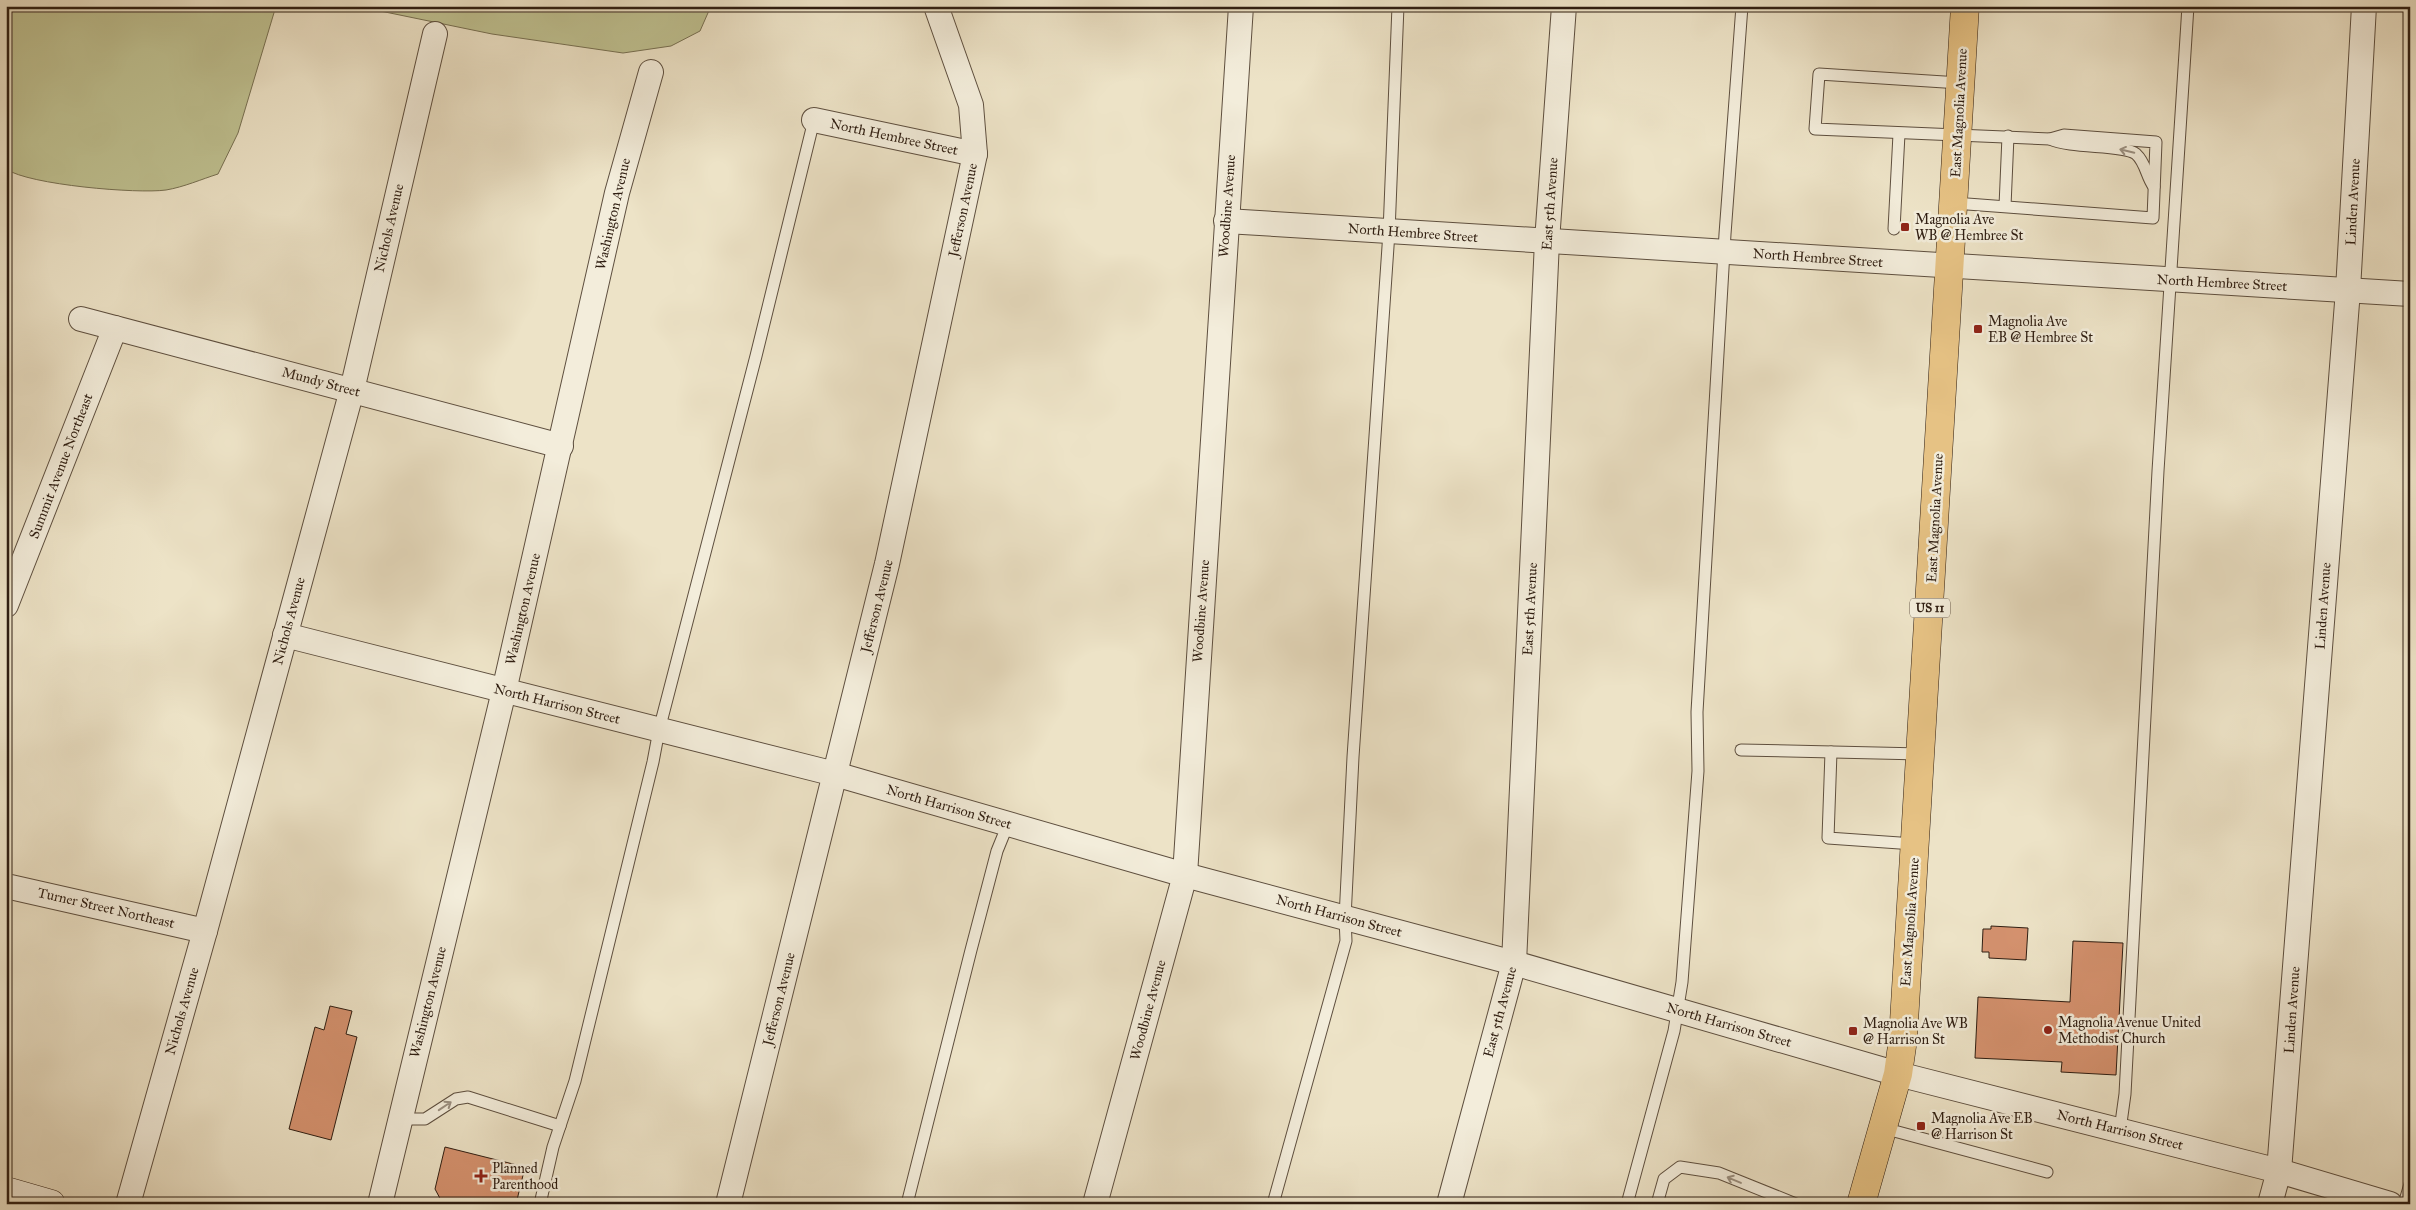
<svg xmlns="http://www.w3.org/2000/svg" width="2416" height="1210" font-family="'IM FELL Great Primer',serif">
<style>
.green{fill:#bfc191;stroke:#777052}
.building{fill:#d5926f;stroke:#2f1e12}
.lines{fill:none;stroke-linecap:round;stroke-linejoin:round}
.lane-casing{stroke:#5e4f3f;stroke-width:13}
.street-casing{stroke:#5e4f3f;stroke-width:26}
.secondary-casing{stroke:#2f1e12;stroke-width:29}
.primary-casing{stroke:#2f1e12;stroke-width:29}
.lane{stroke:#f3eddb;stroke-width:11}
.street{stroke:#f3eddb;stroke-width:24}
.secondary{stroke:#f3eddb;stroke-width:28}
.primary{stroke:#e6c284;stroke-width:28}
.oneway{stroke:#9b9081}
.poi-dot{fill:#8f2418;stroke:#f3eddb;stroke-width:2}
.labels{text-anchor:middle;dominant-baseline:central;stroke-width:5;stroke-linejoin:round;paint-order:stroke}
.shield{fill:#f3eddb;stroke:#6a5c4e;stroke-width:1}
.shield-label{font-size:12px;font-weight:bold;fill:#2f1e12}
.street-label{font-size:14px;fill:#2f1e12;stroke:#f3eddb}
.poi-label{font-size:14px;fill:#2f1e12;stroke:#f3eddb;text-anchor:start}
</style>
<rect width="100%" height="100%" fill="#ede3c7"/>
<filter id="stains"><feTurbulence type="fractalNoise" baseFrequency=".004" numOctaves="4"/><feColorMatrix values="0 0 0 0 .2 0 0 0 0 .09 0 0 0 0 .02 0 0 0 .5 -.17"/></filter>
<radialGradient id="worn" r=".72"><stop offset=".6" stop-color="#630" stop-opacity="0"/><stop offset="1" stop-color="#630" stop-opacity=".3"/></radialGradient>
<g class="green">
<path d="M6 6H276L238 133 218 174C202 179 184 187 166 190 138 194 29 185 6 169Z"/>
<polygon points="356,6 711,6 700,31 671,46 623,53 492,34"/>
</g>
<g class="building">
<polygon points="1991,926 2028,928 2026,960 1989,958 1989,952 1982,952 1983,929 1991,929"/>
<polygon points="2073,941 2123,943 2116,1075 2061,1072 2062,1062 1975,1058 1978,997 2070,1002"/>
<polygon points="330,1006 352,1011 346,1034 357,1037 331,1140 289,1129 315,1027 324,1030"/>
<polygon points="445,1147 525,1167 516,1204 443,1204 435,1189"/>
</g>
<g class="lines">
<g class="lane-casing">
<g id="lane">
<path d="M2050 139C2071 149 2124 144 2136 154 2146 163 2146 176 2154 187"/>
<polyline points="1954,203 2153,218 2156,142 2064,135 2050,139 1815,129 1819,74 1960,83"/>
<polyline points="2005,206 2008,136"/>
<polyline points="1894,229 1899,134"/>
<polyline points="1741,750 1921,754"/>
<polyline points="1831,752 1828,838 1914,844"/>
<polyline points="400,1119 425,1119 456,1099 468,1097 560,1126"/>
<polyline points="1883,1128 2047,1172"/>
<polyline points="2120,1130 2125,1094 2158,471 2188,6"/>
<polyline points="540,1204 553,1147 575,1081 653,762 659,730 756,356 814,120"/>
<polyline points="907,1204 971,950 997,851 1008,824"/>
<polyline points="1273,1204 1346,941 1345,918 1353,757 1389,232 1398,6"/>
<polyline points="1627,1204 1674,1031 1682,982 1698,771 1697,712 1725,234 1742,6"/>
<polyline points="1657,1204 1664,1179 1680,1167 1719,1173 1796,1204"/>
<polyline points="2404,1204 2410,1184"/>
</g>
</g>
<g class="street-casing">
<g id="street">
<polyline points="814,120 975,154"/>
<polyline points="1226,221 2410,294"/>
<polyline points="81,319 561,446"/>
<polyline points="6,605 115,328"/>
<polyline points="285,635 835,774 1185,875 1514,963 1898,1074 2279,1171 2390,1204"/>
<polyline points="6,886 205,931"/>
<polyline points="128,1204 205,931 352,390 435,34"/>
<polyline points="380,1204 504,691 617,193 651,72"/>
<polyline points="728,1204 887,564 975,154 971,105 936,6"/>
<polyline points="1095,1204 1185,875 1241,6"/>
<polyline points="1449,1204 1514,963 1547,241 1564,6"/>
<polyline points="2270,1204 2279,1171 2348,290 2364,6"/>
</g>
</g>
<g class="secondary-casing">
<polyline id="secondary" points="6,1191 51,1204"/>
</g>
<g class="primary-casing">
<polyline id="primary" points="1861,1204 1898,1074 1903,1039 1965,6"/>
</g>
<use href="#lane" class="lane"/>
<use href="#street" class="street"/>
<use href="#secondary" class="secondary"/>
<use href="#primary" class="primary"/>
</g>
<defs><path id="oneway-shaft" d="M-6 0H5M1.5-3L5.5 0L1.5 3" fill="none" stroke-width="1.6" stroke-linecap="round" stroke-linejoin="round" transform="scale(1.25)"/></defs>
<g class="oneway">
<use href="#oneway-shaft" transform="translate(2127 151) rotate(-167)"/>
<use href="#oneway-shaft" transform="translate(445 1106) rotate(-34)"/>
<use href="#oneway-shaft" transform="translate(1734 1180) rotate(-157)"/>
</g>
<g class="poi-dot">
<rect x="1900" y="222" width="10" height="10" rx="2.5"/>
<rect x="1973" y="324" width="10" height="10" rx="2.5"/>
<circle cx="2048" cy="1030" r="5"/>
<rect x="1848" y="1026" width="10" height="10" rx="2.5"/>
<rect x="1916" y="1121" width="10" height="10" rx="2.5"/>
<path d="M478.5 1168.5h5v5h5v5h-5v5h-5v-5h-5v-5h5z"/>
</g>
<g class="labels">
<rect class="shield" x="1910" y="598.5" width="40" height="19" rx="4"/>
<g class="shield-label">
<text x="1930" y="608">US 11</text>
</g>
<g class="street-label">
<text transform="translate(1959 113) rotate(-87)">East Magnolia Avenue</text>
<text transform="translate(894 137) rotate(12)">North Hembree Street</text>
<text transform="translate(2353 202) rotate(-87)">Linden Avenue</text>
<text transform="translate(1550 204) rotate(-86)">East 5th Avenue</text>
<text transform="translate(1227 206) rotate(-86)">Woodbine Avenue</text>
<text transform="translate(963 210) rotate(-78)">Jefferson Avenue</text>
<text transform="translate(613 214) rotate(-77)">Washington Avenue</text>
<text transform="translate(389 228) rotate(-77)">Nichols Avenue</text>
<text transform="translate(1413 233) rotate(4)">North Hembree Street</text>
<text transform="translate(1818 258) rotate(4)">North Hembree Street</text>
<text transform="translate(2222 283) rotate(3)">North Hembree Street</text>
<text transform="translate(321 382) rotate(15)">Mundy Street</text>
<text transform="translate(61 466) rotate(-69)">Summit Avenue Northeast</text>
<text transform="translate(1935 518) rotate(-87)">East Magnolia Avenue</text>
<text transform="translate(877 606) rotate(-76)">Jefferson Avenue</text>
<text transform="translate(2323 606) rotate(-86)">Linden Avenue</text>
<text transform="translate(523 609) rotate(-77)">Washington Avenue</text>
<text transform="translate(1530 609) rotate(-87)">East 5th Avenue</text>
<text transform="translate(1201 611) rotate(-86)">Woodbine Avenue</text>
<text transform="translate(289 621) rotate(-75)">Nichols Avenue</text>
<text transform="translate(557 704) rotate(14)">North Harrison Street</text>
<text transform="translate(949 807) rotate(16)">North Harrison Street</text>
<text transform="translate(106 908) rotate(13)">Turner Street Northeast</text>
<text transform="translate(1339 916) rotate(15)">North Harrison Street</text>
<text transform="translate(1910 922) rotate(-86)">East Magnolia Avenue</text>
<text transform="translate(779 999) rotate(-76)">Jefferson Avenue</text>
<text transform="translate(428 1002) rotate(-76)">Washington Avenue</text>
<text transform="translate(1148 1010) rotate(-75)">Woodbine Avenue</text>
<text transform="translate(2292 1010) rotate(-86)">Linden Avenue</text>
<text transform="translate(182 1011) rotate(-74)">Nichols Avenue</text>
<text transform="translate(1500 1012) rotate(-75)">East 5th Avenue</text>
<text transform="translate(1729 1025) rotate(16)">North Harrison Street</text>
<text transform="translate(2120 1130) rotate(14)">North Harrison Street</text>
</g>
<g class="poi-label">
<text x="1915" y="219">Magnolia Ave<tspan x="1915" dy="16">WB @ Hembree St</tspan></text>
<text x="1988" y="321">Magnolia Ave<tspan x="1988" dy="16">EB @ Hembree St</tspan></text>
<text x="2058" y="1022">Magnolia Avenue United<tspan x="2058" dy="16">Methodist Church</tspan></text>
<text x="1863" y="1023">Magnolia Ave WB<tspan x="1863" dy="16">@ Harrison St</tspan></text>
<text x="1931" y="1118">Magnolia Ave EB<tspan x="1931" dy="16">@ Harrison St</tspan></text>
<text x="492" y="1168">Planned<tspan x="492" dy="16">Parenthood</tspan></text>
</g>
</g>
<rect width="2416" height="1210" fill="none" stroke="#ede3c7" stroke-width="25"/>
<rect x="8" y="8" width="2401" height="1195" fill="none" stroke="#2f1e12" stroke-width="2.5"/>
<rect x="12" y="12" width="2391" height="1185" fill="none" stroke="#2f1e12"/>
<rect width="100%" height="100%" filter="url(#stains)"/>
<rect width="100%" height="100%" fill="url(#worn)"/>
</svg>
